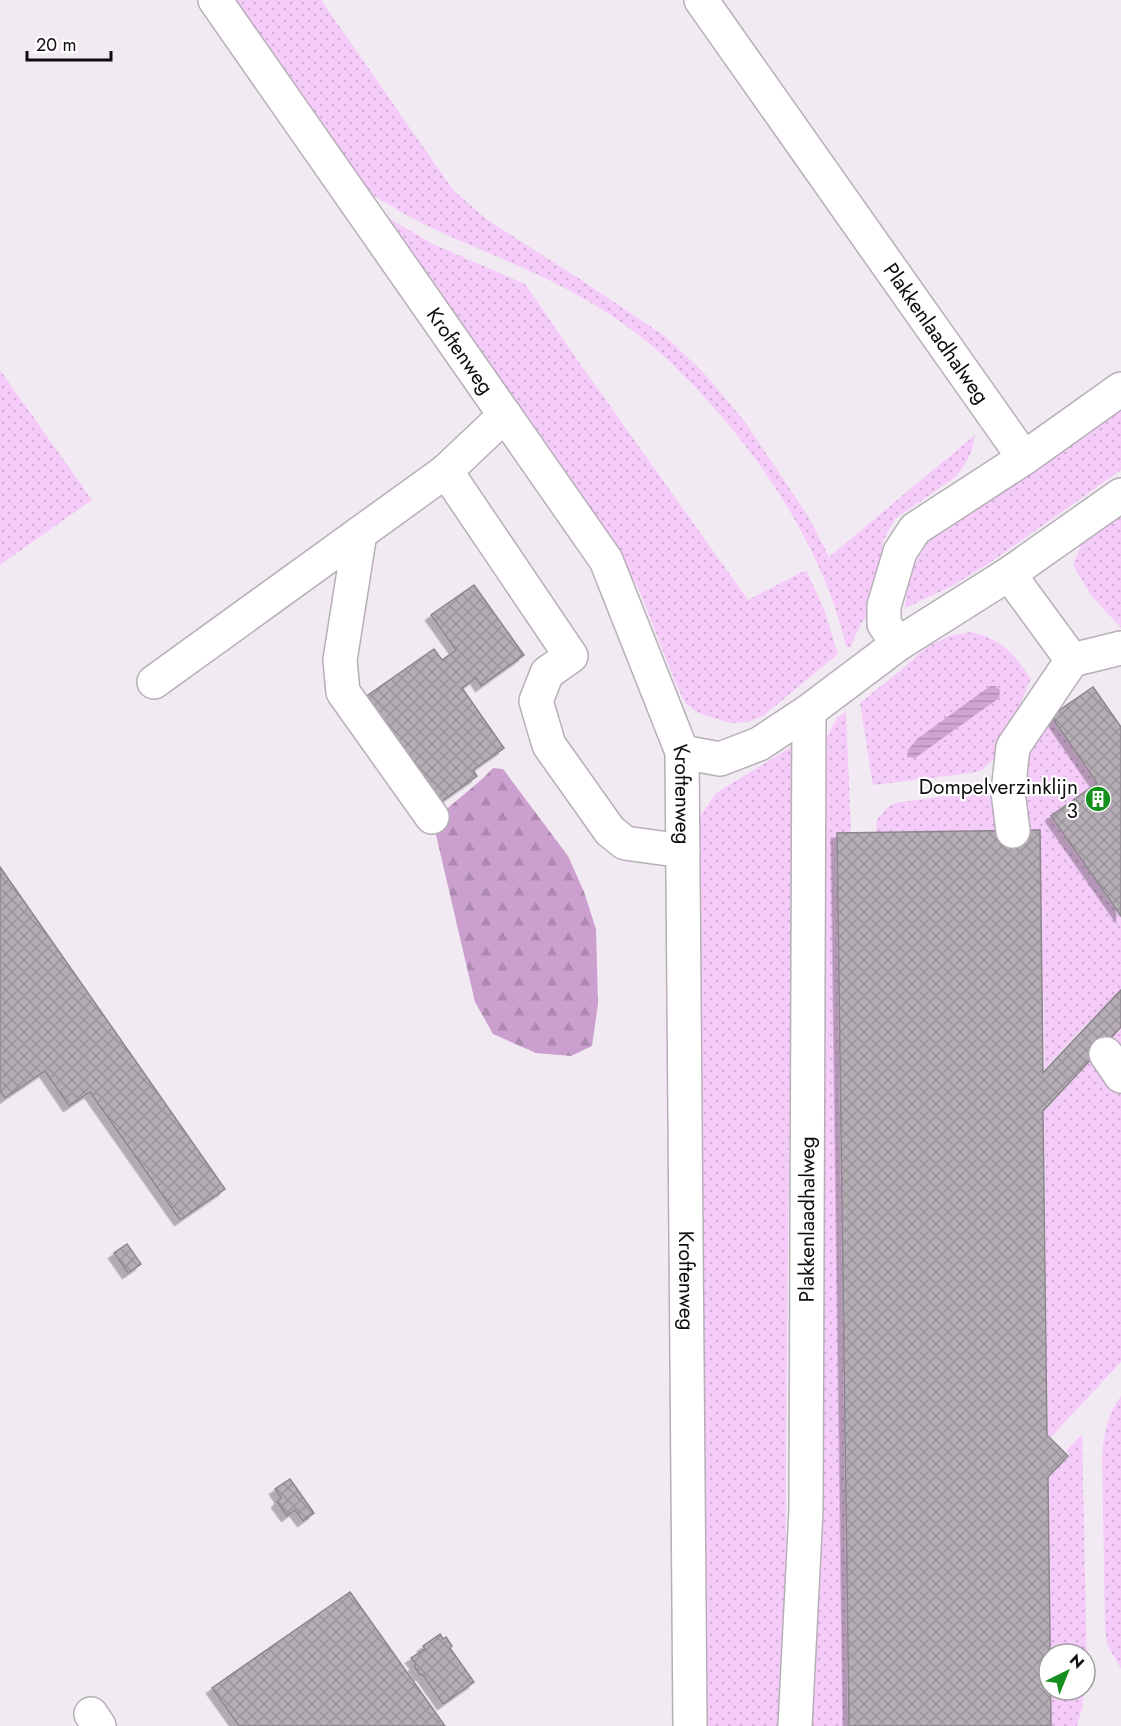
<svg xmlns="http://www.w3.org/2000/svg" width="1121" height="1726" font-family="Jost,sans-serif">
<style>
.green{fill:url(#green-dots)}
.forest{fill:url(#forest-firs)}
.water{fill:url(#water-rules)}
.building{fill:url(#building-cross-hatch);stroke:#8d868e;stroke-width:1.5;filter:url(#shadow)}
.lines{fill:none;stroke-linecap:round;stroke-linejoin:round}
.minor-casing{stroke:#b6afb7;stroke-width:36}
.minor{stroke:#fff;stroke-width:33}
.labels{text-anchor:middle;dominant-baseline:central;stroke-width:4.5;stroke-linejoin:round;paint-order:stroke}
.street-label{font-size:21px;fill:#0f0d0f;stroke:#fff}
.poi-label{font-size:21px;fill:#0f0d0f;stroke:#fff;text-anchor:end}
</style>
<defs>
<pattern id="green-dots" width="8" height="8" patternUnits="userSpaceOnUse" patternTransform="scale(1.5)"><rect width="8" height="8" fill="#f5ccf9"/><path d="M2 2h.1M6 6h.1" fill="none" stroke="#d1aed4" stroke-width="1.8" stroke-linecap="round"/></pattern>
<pattern id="forest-firs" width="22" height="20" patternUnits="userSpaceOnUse" patternTransform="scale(1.5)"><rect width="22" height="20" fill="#cba0cf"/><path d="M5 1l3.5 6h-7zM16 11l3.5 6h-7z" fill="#ad89b1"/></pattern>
<pattern id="water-rules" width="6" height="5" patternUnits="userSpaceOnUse" patternTransform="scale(1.5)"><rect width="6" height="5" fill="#cfa4d3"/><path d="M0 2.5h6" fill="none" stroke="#b18cb4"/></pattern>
<pattern id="building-cross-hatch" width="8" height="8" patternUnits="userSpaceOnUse" patternTransform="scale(1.5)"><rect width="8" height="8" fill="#b5adb5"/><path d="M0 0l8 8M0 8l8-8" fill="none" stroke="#9a949a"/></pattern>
<filter id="shadow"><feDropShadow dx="-5.5" dy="5.5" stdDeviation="0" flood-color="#0004"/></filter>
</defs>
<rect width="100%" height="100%" fill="#f2eaf2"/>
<g class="green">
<path d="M235 0H321L453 190 486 219 578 278 666 337 702 371 745 422 808 516 829 557 975 435C973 452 966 466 954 478L895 519 883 541 881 558 869 613 861 624 850 648 846 646C821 539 749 438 671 363 633 326 584 296 536 274 490 252 442 236 398 210 390 204 378 200 370 193 360 183 343 153 333 140 301 93 268 47 235 0Z"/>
<polygon points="390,219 433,244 525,284 578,361 748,600 806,570 824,609 838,654 763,716 748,722 730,723 698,713 686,704 676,684 638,587"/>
<polygon points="0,370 92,500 0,565"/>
<path d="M1121 409V470L988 564 950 587 905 608C906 580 915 561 930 539Z"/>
<polygon points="1121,516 1121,628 1090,594 1073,565 1081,545"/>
<path d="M971 632C1004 640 1013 653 1031 679L997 756 982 770 972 773 873 785 860 703 901 670 928 646 950 636Z"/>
<polygon points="846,711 851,833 837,833 848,1726 809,1726 813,1710 824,742 837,718"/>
<polygon points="1051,716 1097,783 1051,816 1121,915 1121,1067 1089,1021 1045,1068 1039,832 1025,831 1027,749"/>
<polygon points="793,746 786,1447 786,1646 778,1726 706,1726 695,838 700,816 716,793"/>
<path d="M980 791C999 798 1001 812 1006 831L876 832 877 819 889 806 896 803Z"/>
<polygon points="1097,1054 1121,1088 1121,1362 1051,1437 1048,1434 1044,1112"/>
<path d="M1121 1396V1669L1107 1644 1105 1627 1102 1455C1104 1433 1108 1413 1121 1396Z"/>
<polygon points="1082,1434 1087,1668 1085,1686 1085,1654 1050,1654 1049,1477 1070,1455 1066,1451"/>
<polygon points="1051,1690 1084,1690 1082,1709 1077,1726 1051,1726"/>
</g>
<path class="forest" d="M493 768 503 769 568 856 584 892 596 929 598 1004 592 1046 571 1056 536 1053 493 1034 475 1002 433 822C452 802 475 788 493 768Z"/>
<polygon class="water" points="990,686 995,686 1000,690 999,698 915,758 907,757 908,750 917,739"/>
<g class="building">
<polygon points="474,585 524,655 481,686 476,678 462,688 504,748 473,770 477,776 435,806 361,700 434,649 442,660 456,650 431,615"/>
<polygon points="1093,687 1121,727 1121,916 1051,816 1097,783 1051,716"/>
<polygon points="1040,830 1043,1073 1121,990 1121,1027 1043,1111 1047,1435 1068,1456 1048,1477 1051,1726 849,1726 837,833"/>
<polygon points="0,867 225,1189 180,1220 90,1092 69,1106 45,1071 5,1098 0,1091"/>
<polygon points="127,1244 141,1264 128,1273 114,1253"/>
<polygon points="290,1479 314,1513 303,1521 295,1510 287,1516 277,1502 281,1498 275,1489"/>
<polygon points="350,1592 445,1726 239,1726 212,1688"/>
<polygon points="440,1634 443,1639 446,1637 452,1646 450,1648 474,1682 443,1704 422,1674 420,1675 414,1666 416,1664 411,1658 425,1649 423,1646"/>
</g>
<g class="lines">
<g class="minor-casing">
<g id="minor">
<path id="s1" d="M215 0 606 560 682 752 690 1726"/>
<path id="s2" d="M701 0 1024 458 915 529 900 552 884 606V624L898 644"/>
<polyline points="1024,458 1121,389"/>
<polyline points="446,471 571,656 547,673 536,701 549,745 610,831 625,843 683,851"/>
<polyline points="360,533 340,660 343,692 432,817"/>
<polyline points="1009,574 1072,660 1013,747 1008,792 1013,831"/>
<polyline points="1072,660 1121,648"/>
<polyline points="154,682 446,471 505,415"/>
<polyline points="682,752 720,759 759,744 809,711 898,644 1009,574 1121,495"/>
<polyline points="1106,1054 1121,1076"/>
<polyline points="91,1714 99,1726"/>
<path id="s3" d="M795 1726 806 1510 809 711"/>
</g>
</g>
<use href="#minor" class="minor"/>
</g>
<defs>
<g id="building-disc" transform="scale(1.35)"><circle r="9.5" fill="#15901e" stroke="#fff"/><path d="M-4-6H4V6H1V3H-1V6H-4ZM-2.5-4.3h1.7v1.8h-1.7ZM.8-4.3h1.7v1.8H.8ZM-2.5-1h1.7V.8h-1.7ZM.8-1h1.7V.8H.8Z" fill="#fff"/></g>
</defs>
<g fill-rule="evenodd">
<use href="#building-disc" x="1098" y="799"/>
</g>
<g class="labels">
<g class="street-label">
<text stroke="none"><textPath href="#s2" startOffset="408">Plakkenlaadhalweg</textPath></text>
<text stroke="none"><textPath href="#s1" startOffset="428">Kroftenweg</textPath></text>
<text stroke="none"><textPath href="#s1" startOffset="932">Kroftenweg</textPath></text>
<text stroke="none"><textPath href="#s3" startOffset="507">Plakkenlaadhalweg</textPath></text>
<text stroke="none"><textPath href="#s1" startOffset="1418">Kroftenweg</textPath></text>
</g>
<g class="poi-label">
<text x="1078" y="787">Dompelverzinklijn<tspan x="1078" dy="24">3</tspan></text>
</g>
</g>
<g transform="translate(1067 1672) rotate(43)"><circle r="28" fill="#ffffff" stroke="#9f9e9f" stroke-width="1.5"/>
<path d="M0-4.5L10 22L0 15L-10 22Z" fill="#15901e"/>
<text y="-9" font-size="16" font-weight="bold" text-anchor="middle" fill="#0f0d0f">N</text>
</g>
<path d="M27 51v9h84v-9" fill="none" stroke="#0f0d0f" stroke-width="3"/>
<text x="36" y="51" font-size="18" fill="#0f0d0f" stroke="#ffffff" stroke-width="4.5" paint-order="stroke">20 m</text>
</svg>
